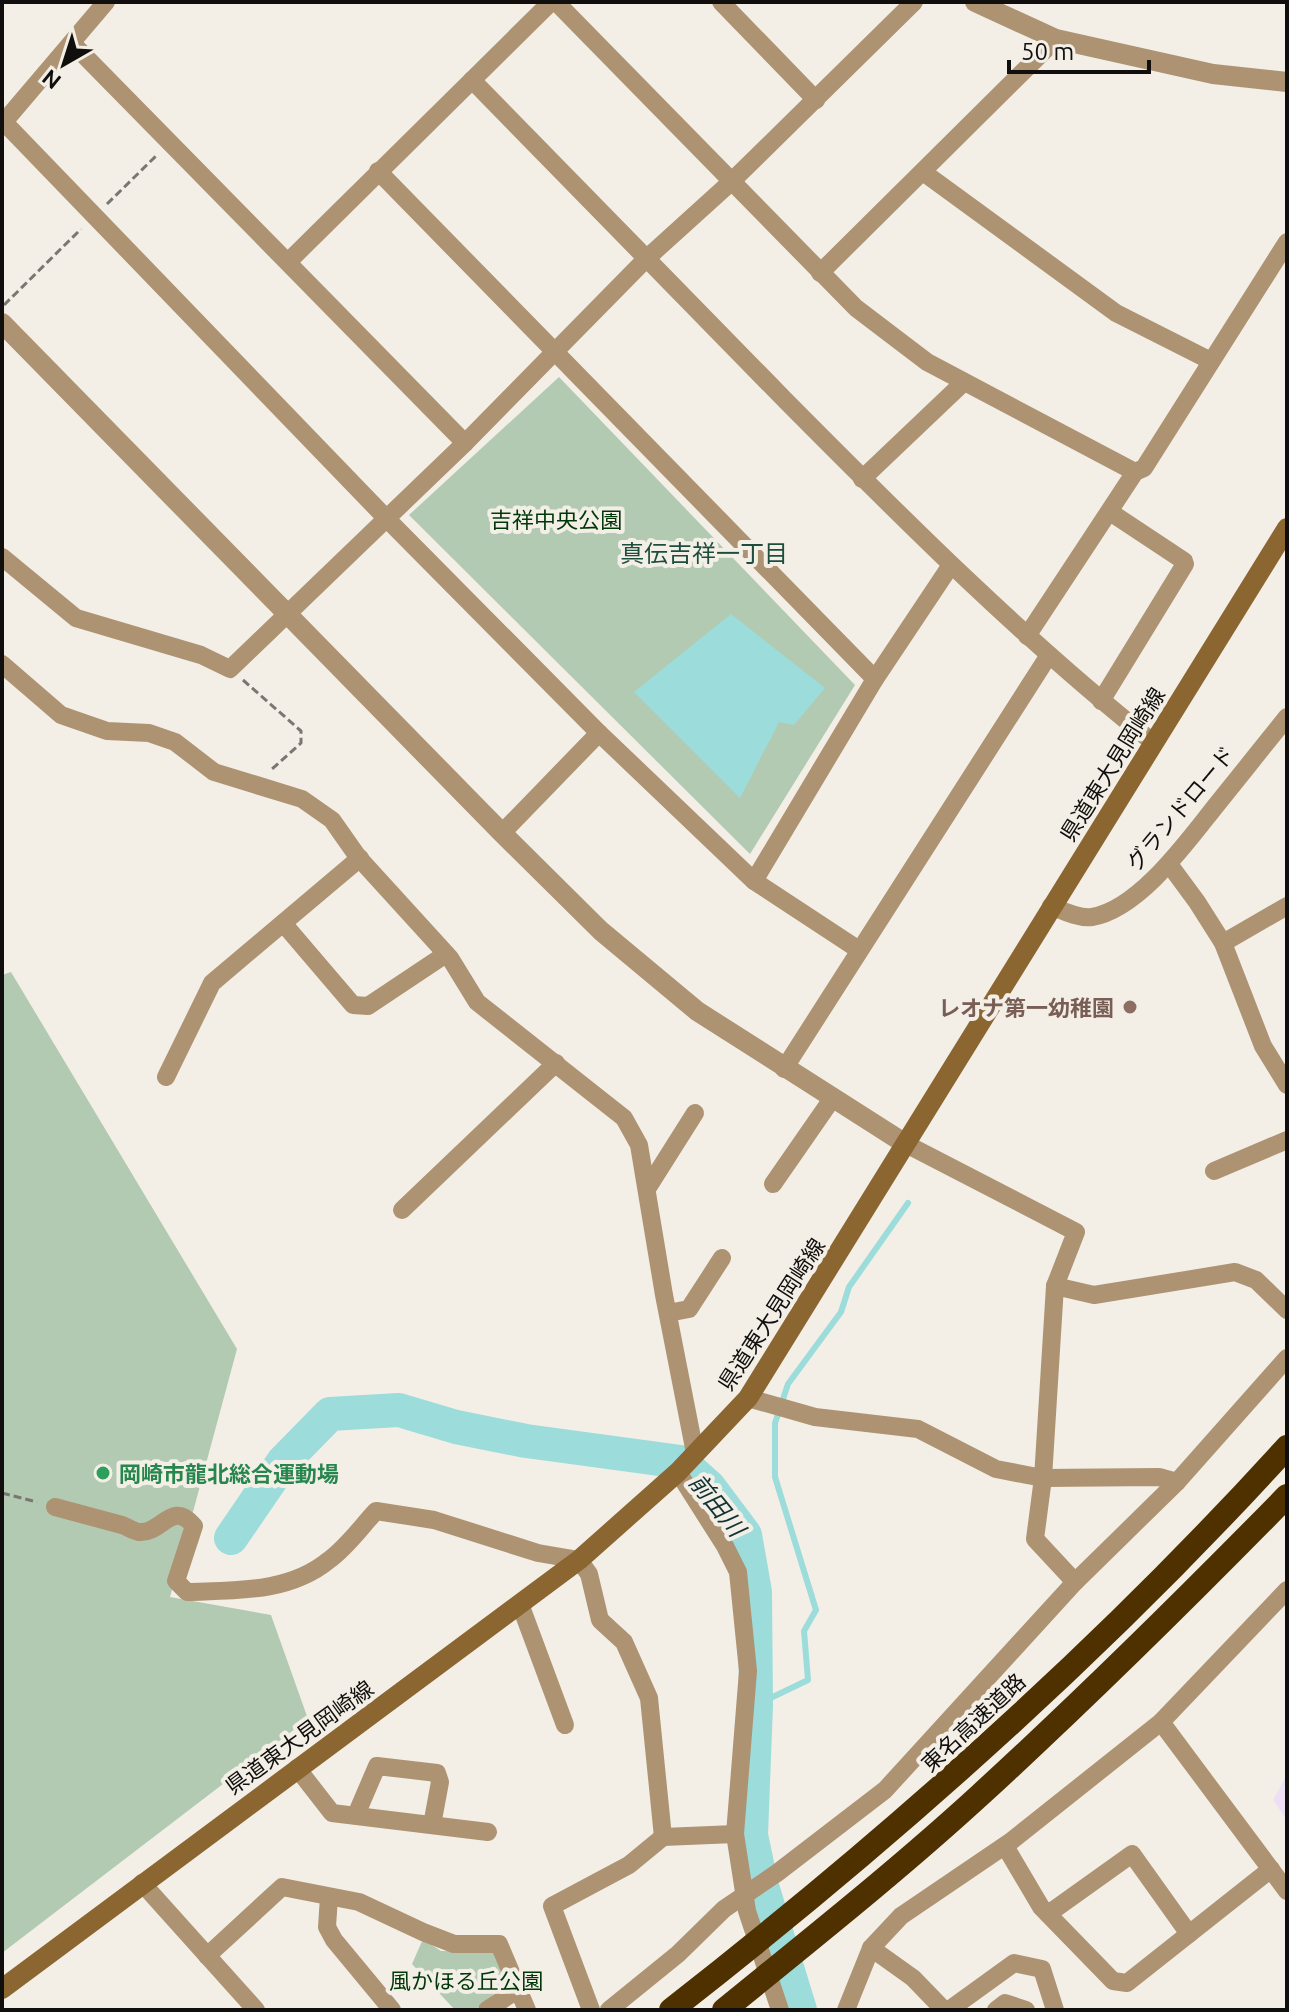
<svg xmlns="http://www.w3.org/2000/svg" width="1289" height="2012" font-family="Ubuntu,'Noto Sans JP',sans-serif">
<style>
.education{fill:#ede0f5}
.green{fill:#b2cab2}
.water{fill:#9cdcdb}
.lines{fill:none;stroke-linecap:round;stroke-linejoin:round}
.stream{stroke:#9cdcdb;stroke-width:6}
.river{stroke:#9cdcdb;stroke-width:34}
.path{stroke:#7a7772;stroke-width:3;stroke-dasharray:8 4;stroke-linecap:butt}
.minor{stroke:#ad9372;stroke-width:18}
.tertiary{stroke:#ad9372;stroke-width:20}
.secondary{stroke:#8b6631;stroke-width:20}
.motorway{stroke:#4f3100;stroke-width:24}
.education-dot{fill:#8d6e63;stroke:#f3efe7;stroke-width:3}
.leisure-dot{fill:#2e9e5b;stroke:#f3efe7;stroke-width:3}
.labels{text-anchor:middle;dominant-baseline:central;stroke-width:8;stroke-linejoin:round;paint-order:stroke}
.park-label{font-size:22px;fill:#003708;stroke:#f3efe7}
.street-label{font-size:22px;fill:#110f0d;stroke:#f3efe7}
.education-label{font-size:22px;font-weight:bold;fill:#785e54;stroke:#f3efe7;text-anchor:end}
.leisure-label{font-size:22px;font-weight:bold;fill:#27864d;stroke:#f3efe7;text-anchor:start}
.neighbourhood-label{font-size:24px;fill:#1c4d3d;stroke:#f3efe7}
.water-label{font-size:24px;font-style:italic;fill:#113232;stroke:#f3efe7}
</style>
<rect width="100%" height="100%" fill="#f3efe7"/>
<polygon class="education" points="1287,1774 1287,1820 1273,1800"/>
<g class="green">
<polygon points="559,377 855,685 750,854 409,515"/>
<polygon points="11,972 237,1349 170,1597 271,1615 308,1719 2,1953 2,975"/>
<polygon points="423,1939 441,1951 493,1951 508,1982 475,2010 455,2010 412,1964"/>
</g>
<polygon class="water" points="731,614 825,688 794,725 779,722 740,798 634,692"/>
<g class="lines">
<polyline class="stream" points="756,1705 808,1680 804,1631 816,1610 775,1477 775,1423 788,1384 841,1312 849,1287 908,1203"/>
<polyline class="river" points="231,1538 283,1462 330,1414 399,1410 456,1427 526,1441 681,1462 709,1487 745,1535 755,1592 756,1705 751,1835 761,1883 800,2010"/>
<g class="path">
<polyline points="107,204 158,154"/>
<polyline points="4,305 81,229"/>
<polyline points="243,680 301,731 301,743 272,769"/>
<polyline points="2,1493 37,1502"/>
</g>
<g class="minor">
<polyline points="556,2 856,308 927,362 1135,472"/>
<polyline points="721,2 816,100"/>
<polyline points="72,43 465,443"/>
<path d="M472 80C576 187 681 294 786 401 904 520 1023 639 1154 743"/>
<polyline points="2,120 386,518 599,733 754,881 859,950"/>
<polyline points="4,122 106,2"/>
<polyline points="378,171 875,679"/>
<polyline points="923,172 1116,313 1211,361"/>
<polyline points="288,262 551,2"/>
<polyline points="820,273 1056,39"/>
<polyline points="862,479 964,382"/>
<polyline points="2,557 76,618 201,655 230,669 465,443 646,259 731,182 914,2"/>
<polyline points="1027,636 1135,472 1144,468 1287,242"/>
<polyline points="2,664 61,715 107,731 149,733 175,742 214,772 302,799 332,820 358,857 450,958 477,1002 624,1118 639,1145 664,1295 695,1453"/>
<polyline points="1101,701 1185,564 1184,561 1110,512"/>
<polyline points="502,833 599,733"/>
<polyline points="1169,864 1197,902 1223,943 1263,1046 1287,1085"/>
<polyline points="754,881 875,679 951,565"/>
<path d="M1051 906C1063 911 1079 919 1092 917 1140 909 1189 839 1218 803 1241 774 1264 746 1287 717"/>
<polyline points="283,923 353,1005 368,1006 446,954"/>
<polyline points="1223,943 1287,906"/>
<polyline points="784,1069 1049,655"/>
<polyline points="166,1077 212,983 360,858"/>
<polyline points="904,1143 1076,1232 1055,1286 1043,1478 1035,1539 1075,1582"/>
<polyline points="1214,1171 1287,1140"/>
<polyline points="773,1184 832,1099"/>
<polyline points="647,1189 695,1113"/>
<polyline points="402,1210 556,1063"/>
<polyline points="1055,1286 1094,1295 1235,1272 1256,1280 1287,1310"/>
<polyline points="668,1313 689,1309 722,1258"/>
<polyline points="748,1398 815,1417 918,1429 996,1469 1043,1478 1159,1477 1177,1482"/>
<polyline points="678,1472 725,1546 738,1572 748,1671 735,1834 747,1911 780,2010"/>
<path d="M55 1507C77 1513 100 1519 122 1525 128 1527 133 1531 139 1532 162 1534 172 1499 194 1526L176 1581 187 1592C236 1590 289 1593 329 1560 347 1547 361 1527 376 1511L434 1520 538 1553 579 1560 589 1574 600 1620 624 1642 649 1698 663 1837 735 1834"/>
<polyline points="520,1604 565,1725"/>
<polyline points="1161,1722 1287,1891"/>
<polyline points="297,1768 332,1813 488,1832"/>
<polyline points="356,1815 377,1766 437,1773 440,1782 432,1825"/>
<polyline points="1005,1846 1041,1907 1113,1981 1127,1983 1271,1869"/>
<polyline points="142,1883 256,2010"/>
<polyline points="329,1897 327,1927 334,1940 392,2010"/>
<polyline points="1048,1914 1132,1854 1189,1934"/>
<polyline points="871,1948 913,1978 944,2010"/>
<polyline points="207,1956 282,1887 359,1902 423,1932 454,1944 499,1944 527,2010"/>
<polyline points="487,2010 517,1990"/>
<polyline points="591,2010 552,1906 629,1865 663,1837"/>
<polyline points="609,2010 678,1954 724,1909 777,1873 885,1790 1075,1582 1177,1482 1287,1358"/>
<polyline points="846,2010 871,1948 901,1916 1010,1842 1161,1722 1287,1590"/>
<polyline points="949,2010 1014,1963 1042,1969 1055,2010"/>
<polyline points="996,2010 1005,2003 1026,2010"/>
</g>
<g class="tertiary">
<polyline points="975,2 1056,39 1213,74 1287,82"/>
<polyline points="2,323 502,833 601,931 697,1011 904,1143"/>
</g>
<polyline class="secondary" points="2,1989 579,1560 678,1472 748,1398 1287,528"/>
<g class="motorway">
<path d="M671 2010C890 1839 1100 1653 1287 1447"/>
<path d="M724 2010C810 1940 897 1871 979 1796 1085 1699 1186 1599 1287 1496"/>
</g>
</g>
<circle class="education-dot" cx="1130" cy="1007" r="8"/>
<circle class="leisure-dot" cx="103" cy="1473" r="8"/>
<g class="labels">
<g class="park-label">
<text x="556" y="519">吉祥中央公園</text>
<text x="466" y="1980">風かほる丘公園</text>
</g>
<g class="street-label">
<text transform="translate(1112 764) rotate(-58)">県道東大見岡崎線</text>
<text transform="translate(1180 808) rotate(-50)">グランドロード</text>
<text transform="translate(771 1314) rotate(-57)">県道東大見岡崎線</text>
<text transform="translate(973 1722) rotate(-43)">東名高速道路</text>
<text transform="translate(299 1737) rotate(-36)">県道東大見岡崎線</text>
</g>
<g class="education-label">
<text x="1114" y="1007">レオナ第一幼稚園</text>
</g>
<g class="leisure-label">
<text x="119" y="1473">岡崎市龍北総合運動場</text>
</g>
<g class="neighbourhood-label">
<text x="704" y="553">真伝吉祥一丁目</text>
</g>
<g class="water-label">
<text transform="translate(717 1505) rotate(51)">前田川</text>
</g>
</g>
<rect width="1289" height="2012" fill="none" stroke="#110f0d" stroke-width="8"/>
<g transform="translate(64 64) rotate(219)" stroke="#f3efe7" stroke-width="6" paint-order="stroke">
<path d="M0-6L14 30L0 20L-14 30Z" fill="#110f0d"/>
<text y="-12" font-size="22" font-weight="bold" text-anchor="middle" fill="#110f0d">N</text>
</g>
<path d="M1009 60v12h140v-12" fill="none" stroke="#110f0d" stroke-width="4"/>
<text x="1021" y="60" font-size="24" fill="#110f0d" stroke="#f3efe7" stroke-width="6" paint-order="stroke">50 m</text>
</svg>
